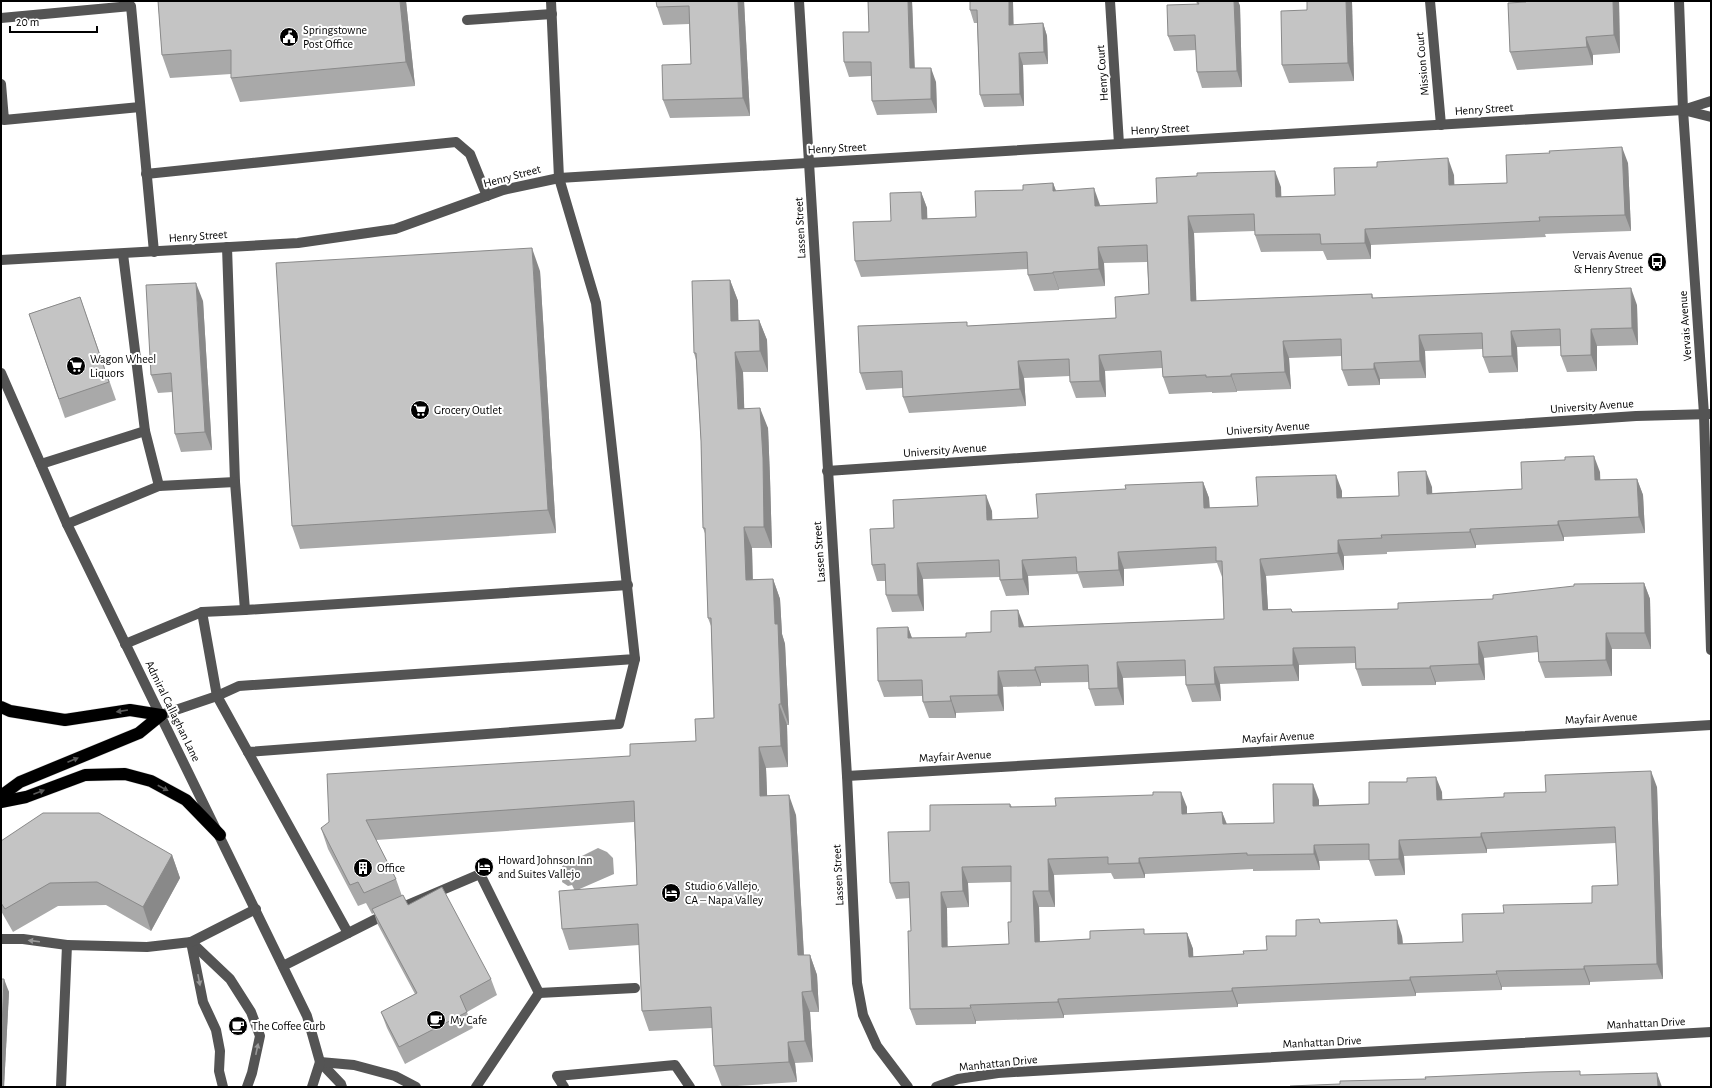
<svg xmlns="http://www.w3.org/2000/svg" width="1712" height="1088" font-family="'Alegreya Sans',sans-serif">
<style>
.water{fill:#a2a2a2}
.lines{fill:none;stroke-linecap:round;stroke-linejoin:round}
.highway-casing{stroke:#dbdbdb;stroke-width:13}
.minor{stroke:#545454;stroke-width:10}
.highway{stroke:#000;stroke-width:12}
.wall{fill:#a9a9a9;fill-rule:evenodd}
.shaded-wall{fill:#898989}
.building{fill:#c4c4c4;stroke:#898989;fill-rule:evenodd}
.oneway{fill:#595959}
.oneway2{fill:#989898}
.labels{text-anchor:middle;dominant-baseline:central;stroke-width:4;stroke-linejoin:round;paint-order:stroke}
.poi-label{font-size:12px;fill:#000;stroke:#fff;text-anchor:start}
.street-label{font-size:12px;fill:#000;stroke:#fff}
</style>
<rect width="100%" height="100%" fill="#fff"/>
<polygon class="water" points="598,848 607,852 613,858 614,874 575,891 572,885 568,886 562,882 563,876 565,873 562,866"/>
<g class="lines">
<g class="highway-casing">
<g id="highway">
<polyline points="1,707 10,711 65,720 130,710 161,715"/>
<polyline points="1,796 20,782 139,733 161,715"/>
<polyline points="1,802 26,797 85,775 125,774 151,781 186,800 220,835"/>
</g>
</g>
<g class="minor">
<polyline points="799,1 847,776 857,983 863,1015 877,1046 908,1087"/>
<polyline points="1110,1 1119,144"/>
<polyline points="1430,1 1441,125"/>
<polyline points="1679,1 1683,110 1704,414 1711,650"/>
<polyline points="1,18 131,6 154,252"/>
<polyline points="467,20 552,14"/>
<polyline points="1,84 4,120 140,107"/>
<polyline points="1683,110 1711,117"/>
<polyline points="146,174 456,142 470,154 487,196"/>
<polyline points="227,247 235,482 245,610"/>
<polyline points="1,260 298,243 395,229 503,190 559,178 1683,110 1711,101"/>
<polyline points="1,373 67,524 307,1016 320,1062 341,1084 342,1087"/>
<polyline points="41,464 145,431"/>
<polyline points="827,471 1636,416 1711,414"/>
<polyline points="159,486 235,482"/>
<polyline points="67,524 159,486 145,431 123,254"/>
<polyline points="202,612 217,696 348,933"/>
<polyline points="125,644 202,612 245,610 628,585"/>
<polyline points="161,715 217,696 239,686 635,659 596,303 559,178 551,1"/>
<polyline points="248,752 619,724 635,659"/>
<polyline points="847,776 1711,725"/>
<polyline points="1,939 23,939 67,945"/>
<polyline points="191,942 230,979 251,1012 260,1036 252,1073 247,1087"/>
<polyline points="191,942 203,1002 216,1030 220,1051 219,1071 223,1087"/>
<polyline points="283,966 386,914 480,874 539,993 476,1087"/>
<polyline points="539,993 635,988"/>
<polyline points="320,1062 354,1065 395,1076 416,1087"/>
<polyline points="61,1087 67,945 147,947 191,942 256,909"/>
<polyline points="312,1087 320,1062"/>
<polyline points="564,1087 557,1076 675,1065 690,1087"/>
<polyline points="936,1087 958,1079 998,1073 1711,1032"/>
</g>
<use href="#highway" class="highway"/>
</g>
<g class="wall">
<polygon points="158,1 406,1 415,86 240,102 231,78 231,74 170,78 162,55"/>
<polygon points="744,1 750,116 670,118 663,100 691,64 689,24 663,25 657,7"/>
<polygon points="868,1 912,1 915,68 936,82 937,113 877,115 872,101 871,76 849,77 844,62 869,32"/>
<polygon points="970,1 1013,25 1043,23 1047,36 1048,64 1023,65 1024,106 984,107 980,95 977,23 974,23 970,10"/>
<polygon points="1196,1 1238,1 1240,6 1242,87 1202,88 1197,72 1196,50 1174,51 1168,36 1197,4"/>
<polygon points="1619,1 1620,53 1593,55 1593,65 1517,70 1510,52 1526,2"/>
<polygon points="1352,2 1354,81 1289,83 1282,65 1307,10"/>
<polygon points="1628,163 1631,231 1545,234 1546,237 1371,245 1371,259 1327,260 1323,251 1261,252 1255,235 1255,231 1194,233 1196,301 1372,294 1373,298 1637,305 1638,345 1597,346 1597,371 1567,372 1561,356 1561,346 1517,347 1518,372 1489,373 1483,357 1483,349 1425,351 1426,378 1380,379 1380,385 1348,386 1342,370 1342,356 1289,358 1291,389 1237,391 1237,392 1212,393 1212,392 1169,394 1163,377 1162,368 1105,371 1106,397 1076,398 1070,382 1070,376 1024,378 1026,406 909,413 903,397 903,388 866,390 860,373 968,326 1116,318 1149,294 1147,262 1104,263 1105,286 1059,289 1059,290 1034,291 1028,275 1028,269 861,277 855,261 891,221 921,192 927,208 927,219 976,217 1023,190 1053,183 1056,191 1100,206 1157,203 1281,187 1281,197 1335,195 1454,175 1454,185 1507,183"/>
<polygon points="540,271 556,533 300,549 292,526"/>
<polygon points="730,280 738,301 738,320 759,320 767,340 768,372 743,372 744,408 768,428 770,478 772,548 752,548 753,579 773,579 780,599 782,634 785,644 789,725 787,725 788,767 766,768 767,796 796,815 804,955 810,955 817,975 819,1012 810,1012 813,1062 795,1063 797,1082 722,1087 714,1066 712,1028 649,1031 642,1011 639,945 569,950 562,929 637,885 634,822 376,840 396,879 402,896 408,905 491,979 497,995 467,1012 473,1028 405,1064 387,1028 381,1012 415,994 378,925 374,913 372,914 366,903 358,906 328,849 321,828 630,756 696,741 714,718 711,626 708,618 706,536 703,528 701,441 696,360 694,353"/>
<polygon points="80,297 116,400 65,418 29,314"/>
<polygon points="203,301 212,450 181,452 175,434 172,392 158,393 151,375"/>
<polygon points="1600,472 1600,480 1637,479 1643,495 1645,533 1564,537 1564,541 1476,545 1476,548 1387,552 1387,554 1344,556 1344,570 1266,576 1268,609 1291,609 1293,612 1398,609 1644,583 1650,599 1651,649 1612,649 1612,676 1545,678 1539,662 1538,652 1484,658 1485,680 1436,682 1436,685 1362,686 1356,669 1355,663 1299,665 1299,681 1220,684 1221,701 1192,702 1186,685 1186,676 1123,678 1124,705 1095,706 1089,689 1089,682 1041,683 1041,686 1003,687 1004,711 956,713 956,718 929,718 923,702 922,696 884,697 878,681 908,627 912,638 966,637 1024,627 1224,619 1222,577 1217,563 1124,569 1124,586 1083,588 1078,574 1028,576 1029,595 1006,596 1000,580 1000,577 923,579 924,611 892,612 886,595 886,581 877,581 872,565 894,528 992,511 992,520 1038,518 1126,489 1203,482 1209,498 1210,508 1258,506 1342,491 1342,498 1399,496 1432,487 1432,493 1522,489"/>
<path d="M1657 787 1663 979 1590 982V985L1502 987V990L1416 993V996L1238 1004V1007L1064 1015V1018L976 1021V1024L916 1025 910 1009 911 931 910 898 896 899 890 883 930 831 1010 804 1012 807H1187V814L1222 812 1227 824 1274 823 1319 800V805L1369 804 1442 792V800L1504 797ZM1616 843 1618 885 1592 903 1504 913 1463 942 1403 944 1402 936 1321 923 1319 919 1296 936 1267 950 1244 954 1193 957V949L1187 933 1146 934 1090 939 1040 942 1039 907H1055L1054 875 1111 873 1114 879 1145 878V874L1253 869V871L1320 870 1319 861 1369 860 1375 876 1405 875 1404 856 1487 853V849ZM1011 882V922L1009 944 947 947V908L969 907 968 883Z"/>
<polygon points="1,841 172,855 180,878 151,931 106,905 58,906 13,932 1,911"/>
<polygon points="1,979 9,992 4,1087 1,1087"/>
</g>
<g class="shaded-wall">
<polygon points="400,1 406,1 415,86 406,62"/>
<polygon points="738,1 744,1 750,116 743,98"/>
<polygon points="908,1 912,1 915,83 910,68"/>
<polygon points="1009,1 1013,1 1014,37 1009,25"/>
<polygon points="1234,1 1238,1 1240,6 1242,87 1237,71"/>
<polygon points="1346,1 1351,1 1352,2 1354,81 1348,63"/>
<polygon points="1613,1 1619,1 1620,53 1614,35"/>
<polygon points="1043,23 1047,36 1048,64 1044,52"/>
<polygon points="1586,37 1593,55 1593,65 1587,47"/>
<polygon points="1019,53 1023,65 1024,106 1020,94"/>
<polygon points="931,68 936,82 937,113 931,99"/>
<polygon points="1622,147 1628,163 1631,231 1625,215"/>
<polygon points="1448,158 1454,175 1455,201 1449,185"/>
<polygon points="1275,171 1281,187 1282,214 1276,197"/>
<polygon points="1053,183 1059,199 1053,191"/>
<polygon points="1094,188 1100,205 1101,222 1095,206"/>
<polygon points="921,192 927,208 928,236 922,219"/>
<polygon points="1188,216 1194,233 1197,317 1191,301"/>
<polygon points="1365,229 1371,245 1371,259 1365,243"/>
<polygon points="1098,247 1104,263 1105,286 1099,269"/>
<polygon points="532,248 540,271 556,533 548,510"/>
<polygon points="1053,272 1059,289 1059,290 1053,273"/>
<polygon points="730,280 738,301 739,341 731,321"/>
<polygon points="196,283 203,301 212,450 205,432"/>
<polygon points="1631,288 1637,305 1638,345 1632,328"/>
<polygon points="759,320 767,340 768,372 760,351"/>
<polygon points="1591,329 1597,346 1597,371 1591,355"/>
<polygon points="1511,331 1517,347 1518,372 1512,356"/>
<polygon points="1419,335 1425,351 1426,378 1420,361"/>
<polygon points="1283,341 1289,358 1291,389 1285,372"/>
<polygon points="735,352 743,372 745,429 738,409"/>
<polygon points="1099,355 1105,371 1106,397 1100,381"/>
<polygon points="1018,361 1024,378 1026,406 1020,389"/>
<polygon points="1374,363 1380,379 1380,385 1374,369"/>
<polygon points="1231,374 1237,391 1237,392 1231,376"/>
<polygon points="760,408 768,428 770,478 772,548 764,527"/>
<polygon points="1594,456 1600,472 1601,497 1595,480"/>
<polygon points="1426,471 1432,487 1433,510 1427,494"/>
<polygon points="1336,475 1342,491 1342,515 1337,498"/>
<polygon points="1637,479 1643,495 1645,533 1639,517"/>
<polygon points="1203,482 1209,498 1210,525 1204,508"/>
<polygon points="986,495 992,511 993,536 987,520"/>
<polygon points="1558,521 1564,537 1564,541 1558,525"/>
<polygon points="744,527 752,548 753,600 746,580"/>
<polygon points="1470,529 1476,545 1476,548 1470,532"/>
<polygon points="1338,540 1344,556 1344,570 1338,553"/>
<polygon points="1118,552 1124,569 1124,586 1119,570"/>
<polygon points="1260,559 1266,576 1269,626 1263,610"/>
<polygon points="1022,560 1028,576 1029,595 1023,579"/>
<polygon points="917,563 923,579 924,611 918,595"/>
<polygon points="773,579 780,599 782,634 785,644 789,725 781,704 775,624"/>
<polygon points="1644,583 1650,599 1651,649 1645,633"/>
<polygon points="1018,610 1024,626 1025,643 1019,627"/>
<polygon points="908,627 914,644 908,638"/>
<polygon points="1606,633 1612,649 1612,676 1606,660"/>
<polygon points="1478,642 1484,658 1485,680 1479,664"/>
<polygon points="1293,648 1299,665 1299,681 1293,665"/>
<polygon points="1117,662 1123,678 1124,705 1118,688"/>
<polygon points="1430,666 1436,682 1436,685 1430,668"/>
<polygon points="1035,667 1041,683 1041,686 1035,670"/>
<polygon points="1214,667 1220,684 1221,701 1215,684"/>
<polygon points="998,671 1003,687 1004,711 998,695"/>
<polygon points="950,696 956,713 956,718 951,701"/>
<polygon points="779,704 787,725 788,767 781,746"/>
<polygon points="759,747 766,768 768,817 760,796"/>
<polygon points="1651,771 1657,787 1663,979 1657,964"/>
<polygon points="1436,777 1442,792 1443,816 1437,800"/>
<polygon points="1313,784 1319,800 1319,821 1313,806"/>
<polygon points="1181,792 1187,807 1187,830 1182,814"/>
<polygon points="789,795 796,815 805,976 798,955"/>
<polygon points="1222,812 1228,828 1223,824"/>
<polygon points="1481,833 1487,849 1487,853 1481,837"/>
<polygon points="1399,840 1404,856 1405,875 1399,859"/>
<polygon points="1314,845 1319,861 1320,870 1314,854"/>
<polygon points="172,855 180,878 151,931 143,907"/>
<polygon points="1139,858 1145,874 1145,878 1139,863"/>
<polygon points="1048,859 1054,875 1055,907 1049,891"/>
<polygon points="962,867 968,883 969,907 963,891"/>
<polygon points="1033,891 1039,907 1040,958 1035,942"/>
<polygon points="941,892 947,908 948,963 942,947"/>
<polygon points="1397,920 1402,936 1404,960 1398,944"/>
<polygon points="1187,933 1193,949 1194,973 1189,957"/>
<polygon points="810,955 817,975 819,1012 812,991"/>
<polygon points="1584,966 1590,982 1590,985 1584,969"/>
<polygon points="1496,971 1502,987 1502,990 1497,974"/>
<polygon points="1410,977 1416,993 1416,996 1410,980"/>
<polygon points="4,979 9,992 4,1087 3,1087 1,1081 1,1051"/>
<polygon points="1232,988 1238,1004 1238,1007 1232,991"/>
<polygon points="802,992 810,1012 813,1062 805,1041"/>
<polygon points="1058,999 1064,1015 1064,1018 1058,1002"/>
<polygon points="970,1005 976,1021 976,1024 971,1008"/>
<polygon points="788,1042 795,1063 797,1082 789,1062"/>
<polygon points="1657,1073 1662,1087 1658,1087"/>
</g>
<g class="building">
<polygon points="158,1 400,1 406,62 231,78 231,50 162,55"/>
<polygon points="656,1 738,1 743,98 663,100 662,65 691,64 689,6 657,7"/>
<polygon points="868,1 908,1 910,68 931,68 931,99 872,101 871,62 844,62 843,32 869,32"/>
<polygon points="970,1 1009,1 1009,25 1043,23 1044,52 1019,53 1020,94 980,95 977,10 970,10"/>
<polygon points="1197,1 1234,1 1237,71 1197,72 1195,35 1168,36 1167,5 1199,4"/>
<polygon points="1307,1 1346,1 1348,63 1282,65 1281,11 1307,10"/>
<polygon points="1526,1 1613,1 1614,35 1586,37 1587,47 1510,52 1508,3 1526,2"/>
<polygon points="1622,147 1625,215 1539,217 1540,221 1365,229 1365,243 1321,244 1320,234 1255,235 1254,214 1188,216 1191,301 1372,294 1372,298 1631,288 1632,328 1591,329 1591,355 1561,356 1560,329 1511,331 1512,356 1483,357 1482,333 1419,335 1420,361 1374,363 1374,369 1342,370 1341,339 1283,341 1285,372 1231,374 1231,376 1206,377 1206,375 1163,377 1161,351 1099,355 1100,381 1070,382 1069,359 1018,361 1020,389 903,397 902,371 860,373 858,326 967,322 967,326 1116,318 1115,297 1149,294 1147,245 1098,247 1099,269 1053,272 1053,273 1028,275 1027,252 855,261 853,222 891,221 890,193 921,192 922,219 976,217 975,191 1023,190 1023,185 1053,183 1053,191 1094,188 1095,206 1157,203 1156,178 1197,176 1197,173 1275,171 1276,197 1335,195 1334,168 1377,167 1377,162 1448,158 1449,185 1507,183 1506,155 1550,153 1549,151"/>
<polygon points="532,248 548,510 292,526 276,263"/>
<polygon points="730,280 731,321 759,320 760,351 735,352 738,409 760,408 763,458 764,527 744,527 746,580 773,579 775,624 778,624 781,704 779,704 781,746 759,747 760,796 789,795 798,955 810,955 812,991 802,992 805,1041 788,1042 789,1062 714,1066 711,1007 642,1011 638,924 562,929 559,891 637,885 634,801 366,820 396,879 364,893 358,882 350,885 321,828 329,822 327,774 630,756 630,744 696,741 695,719 714,718 711,618 708,618 705,528 703,528 701,441 696,353 694,353 692,281"/>
<polygon points="196,283 205,432 175,434 171,373 151,375 146,285"/>
<polygon points="80,297 109,382 59,399 29,314"/>
<polygon points="1594,456 1595,480 1637,479 1639,517 1558,521 1558,525 1470,529 1470,532 1381,535 1382,538 1338,540 1338,553 1260,559 1263,610 1291,609 1292,612 1398,609 1398,603 1493,599 1493,595 1574,586 1574,584 1644,583 1645,633 1606,633 1606,660 1539,662 1537,636 1478,642 1479,664 1430,666 1430,668 1356,669 1355,647 1293,648 1293,665 1214,667 1215,684 1186,685 1185,660 1117,662 1118,688 1089,689 1088,665 1035,667 1035,670 998,671 998,695 950,696 951,701 923,702 922,680 878,681 877,628 908,627 908,638 966,637 966,633 991,632 991,611 1018,610 1019,627 1224,619 1222,561 1216,561 1216,547 1118,552 1119,570 1077,572 1076,557 1022,560 1023,579 1000,580 999,560 917,563 918,595 886,595 885,564 872,565 870,529 894,528 893,500 986,495 987,520 1038,518 1036,494 1126,489 1125,485 1203,482 1204,508 1258,506 1256,477 1336,475 1337,498 1399,496 1398,472 1426,471 1427,494 1522,489 1521,462 1565,460 1565,457"/>
<path d="M1651 771 1657 964 1584 966V969L1496 971 1497 974 1410 977V980L1232 988V991L1058 999V1002L970 1005 971 1008 910 1009 908 931H911L909 882 890 883 888 832 930 831V805L1010 804V807L1056 806 1055 798 1153 795V792H1181L1182 814 1222 812 1223 824 1274 823 1273 784H1313V806L1369 804V782H1407V778L1436 777 1437 800 1504 797V793L1546 792 1545 775ZM1615 827 1618 885 1592 886V903L1503 905 1504 913 1462 914 1463 942 1398 944 1397 920 1320 923 1319 919 1296 920V936H1266L1267 950 1243 951 1244 954 1189 957 1187 933 1144 934V929L1090 931V939L1035 942 1033 891H1049L1048 859 1108 857V864L1139 863V858L1247 853V855L1314 854V845L1369 844V860L1399 859V840L1481 837V833ZM1011 866V922H1008L1009 944 942 947 941 892 963 891 962 867Z"/>
<polygon points="43,813 99,813 172,855 143,907 97,882 50,883 5,909 1,903 1,841"/>
<polygon points="442,887 491,979 460,996 467,1012 399,1047 381,1012 417,993 372,909 403,895 408,905"/>
<polygon points="1,979 4,979 1,1051"/>
<polygon points="1580,1071 1580,1075 1657,1073 1658,1087 1290,1087 1290,1086 1340,1084 1340,1081 1426,1079 1425,1077 1538,1072"/>
</g>
<defs><path id="oneway-solid" d="M-6-.8H1V-3.2L6.5 0L1 3.2V.8H-6Z"/></defs>
<g class="oneway">
<use href="#oneway-solid" transform="translate(122 711) rotate(171)"/>
<use href="#oneway-solid" transform="translate(73 760) rotate(-23)"/>
<use href="#oneway-solid" transform="translate(163 788) rotate(28)"/>
<use href="#oneway-solid" transform="translate(39 792) rotate(-21)"/>
</g>
<g class="oneway2">
<use href="#oneway-solid" transform="translate(34 941) rotate(-173)"/>
<use href="#oneway-solid" transform="translate(199 980) rotate(79)"/>
<use href="#oneway-solid" transform="translate(257 1049) rotate(-78)"/>
</g>
<defs>
<g id="civic-disc" transform="scale(1)"><circle r="9.5" fill="#000" stroke="#fff"/><path d="M-.6-6.5H3V-4.5H.6V-3L4-1V1h2V6H-6V1h2V-1L-.6-3ZM-1.2 2.5V6h2.4V2.5Z" fill="#fff"/></g>
<g id="bus-disc" transform="scale(1)"><circle r="9.5" fill="#000" stroke="#fff"/><path d="M-5-6H5V4H4V6H2V4H-2V6H-4V4H-5ZM-3.5-4V0h7V-4ZM-3.5 1.2v1.5H-2V1.2ZM2 1.2v1.5H3.5V1.2Z" fill="#fff"/></g>
<g id="supermarket-disc" transform="scale(1)"><circle r="9.5" fill="#000" stroke="#fff"/><path d="M-6-5.5h2.5l.6 2H6L4.5 2H-2.5L-4.4-4H-6ZM-1.5 3.2a1.3 1.3 0 1 0 .1 0ZM3 3.2a1.3 1.3 0 1 0 .1 0Z" fill="#fff"/></g>
<g id="hotel-disc" transform="scale(1)"><circle r="9.5" fill="#000" stroke="#fff"/><path d="M-6-4.5h1.5V1H6V5H4.5V3h-9V5H-6ZM-4 0a1.8 1.8 0 1 1 3.6 0ZM.5 0V-2.5h3Q6-2.5 6 0Z" fill="#fff"/></g>
<g id="building-disc" transform="scale(1)"><circle r="9.5" fill="#000" stroke="#fff"/><path d="M-4-6H4V6H1V3H-1V6H-4ZM-2.5-4.3h1.7v1.8h-1.7ZM.8-4.3h1.7v1.8H.8ZM-2.5-1h1.7V.8h-1.7ZM.8-1h1.7V.8H.8Z" fill="#fff"/></g>
<g id="cafe-disc" transform="scale(1)"><circle r="9.5" fill="#000" stroke="#fff"/><path d="M-5.5-4.5H6V0H3Q3 3.5 0 3.5H-2.5Q-5.5 3.5-5.5 0ZM3-3.2v2h1.7v-2ZM-6 4.5H4V6H-6Z" fill="#fff"/></g>
</defs>
<g fill-rule="evenodd">
<use href="#civic-disc" x="289" y="37"/>
<use href="#bus-disc" x="1657" y="262"/>
<use href="#supermarket-disc" x="76" y="366"/>
<use href="#supermarket-disc" x="420" y="410"/>
<use href="#hotel-disc" x="484" y="867"/>
<use href="#building-disc" x="363" y="868"/>
<use href="#hotel-disc" x="671" y="893"/>
<use href="#cafe-disc" x="436" y="1020"/>
<use href="#cafe-disc" x="238" y="1026"/>
</g>
<g class="labels">
<g class="poi-label">
<text x="303" y="30">Springstowne<tspan x="303" dy="14">Post Office</tspan></text>
<text x="1643" y="255" text-anchor="end">Vervais Avenue<tspan x="1643" dy="14">&amp; Henry Street</tspan></text>
<text x="90" y="359">Wagon Wheel<tspan x="90" dy="14">Liquors</tspan></text>
<text x="434" y="410">Grocery Outlet</text>
<text x="498" y="860">Howard Johnson Inn<tspan x="498" dy="14">and Suites Vallejo</tspan></text>
<text x="377" y="868">Office</text>
<text x="685" y="886">Studio 6 Vallejo,<tspan x="685" dy="14">CA – Napa Valley</tspan></text>
<text x="450" y="1020">My Cafe</text>
<text x="252" y="1026">The Coffee Curb</text>
</g>
<g class="street-label">
<text transform="translate(1422 64) rotate(-95)">Mission Court</text>
<text transform="translate(1102 73) rotate(-94)">Henry Court</text>
<text transform="translate(1484 109) rotate(-4)">Henry Street</text>
<text transform="translate(1160 129) rotate(-3)">Henry Street</text>
<text transform="translate(837 148) rotate(-3)">Henry Street</text>
<text transform="translate(512 176) rotate(-15)">Henry Street</text>
<text transform="translate(800 228) rotate(-93)">Lassen Street</text>
<text transform="translate(198 236) rotate(-4)">Henry Street</text>
<text transform="translate(1685 326) rotate(-94)">Vervais Avenue</text>
<text transform="translate(1592 406) rotate(-4)">University Avenue</text>
<text transform="translate(1268 428) rotate(-4)">University Avenue</text>
<text transform="translate(945 450) rotate(-4)">University Avenue</text>
<text transform="translate(819 552) rotate(-94)">Lassen Street</text>
<text transform="translate(173 711) rotate(64)">Admiral Callaghan Lane</text>
<text transform="translate(1601 718) rotate(-3)">Mayfair Avenue</text>
<text transform="translate(1278 737) rotate(-3)">Mayfair Avenue</text>
<text transform="translate(955 756) rotate(-3)">Mayfair Avenue</text>
<text transform="translate(838 875) rotate(-93)">Lassen Street</text>
<text transform="translate(1646 1023) rotate(-3)">Manhattan Drive</text>
<text transform="translate(1322 1042) rotate(-3)">Manhattan Drive</text>
<text transform="translate(998 1063) rotate(-6)">Manhattan Drive</text>
</g>
</g>
<rect width="1712" height="1088" fill="none" stroke="#000000" stroke-width="4"/>
<path d="M10 26v6h87v-6" fill="none" stroke="#000000" stroke-width="2"/>
<text x="16" y="26" font-size="12" fill="#000000" stroke="#ffffff" stroke-width="3" paint-order="stroke">20 m</text>
</svg>
